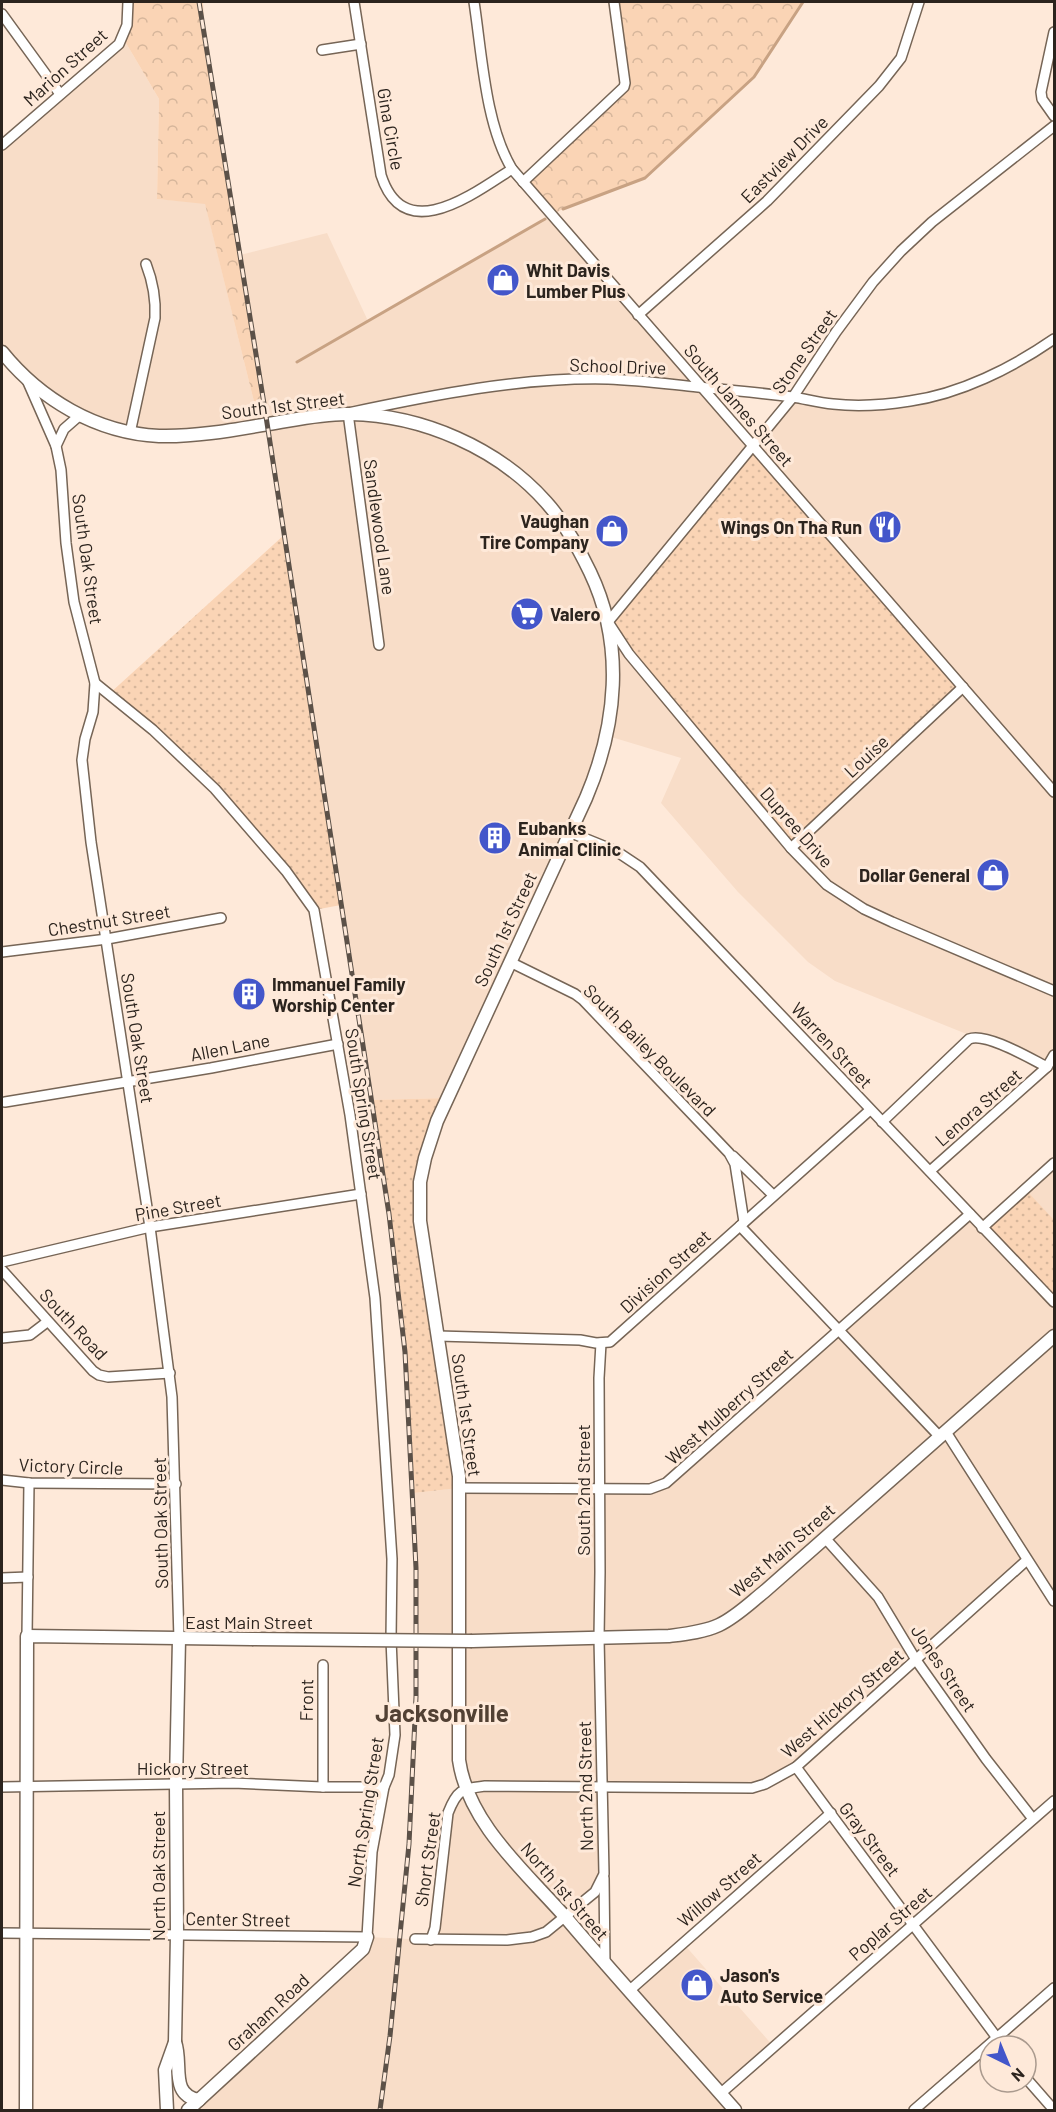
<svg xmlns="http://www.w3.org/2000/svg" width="1056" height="2112" font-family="Barlow,sans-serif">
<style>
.built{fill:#f8ddc8}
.grass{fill:url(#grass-dots)}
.forest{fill:url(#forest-crowns)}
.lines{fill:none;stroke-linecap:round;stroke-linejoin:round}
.stream{stroke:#c8a283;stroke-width:3}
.minor-casing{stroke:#766556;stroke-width:12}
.major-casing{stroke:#766556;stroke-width:15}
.minor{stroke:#fff;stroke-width:9}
.major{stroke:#fff;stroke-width:12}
.rail-casing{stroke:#5c5148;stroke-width:5}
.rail{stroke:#fee9d9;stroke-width:3;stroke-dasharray:9;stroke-linecap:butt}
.major-bridge-casing{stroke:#766556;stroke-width:15;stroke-linecap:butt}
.major-bridge{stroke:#fff;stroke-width:12}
.labels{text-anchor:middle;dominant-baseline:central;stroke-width:6;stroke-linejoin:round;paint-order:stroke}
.street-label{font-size:18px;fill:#2c241e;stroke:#fee9d9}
.poi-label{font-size:18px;font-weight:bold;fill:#2c241e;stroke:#fee9d9;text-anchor:start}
.district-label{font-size:24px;font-weight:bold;fill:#524134;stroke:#fee9d9}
</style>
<defs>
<pattern id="grass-dots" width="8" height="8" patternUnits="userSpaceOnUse" patternTransform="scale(1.5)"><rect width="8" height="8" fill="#fad4b5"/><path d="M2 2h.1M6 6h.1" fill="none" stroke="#d6b69b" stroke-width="1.8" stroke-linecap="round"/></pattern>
<pattern id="forest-crowns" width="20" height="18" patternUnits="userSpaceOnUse" patternTransform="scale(1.5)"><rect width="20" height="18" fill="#fad4b5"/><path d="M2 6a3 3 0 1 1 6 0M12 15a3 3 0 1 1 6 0" fill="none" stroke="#d6b69b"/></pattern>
</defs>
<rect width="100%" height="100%" fill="#fee9d9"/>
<g class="built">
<polygon points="123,38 159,99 157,199 205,203 260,426 171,436 80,415 2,352 2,145"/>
<polygon points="551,216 754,446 793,397 833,404 908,401 970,383 1054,339 1054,1071 995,1042 974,1037 835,981 808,962 738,892 661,803 681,758 608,736 446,1098 371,1100 240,255 327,233 368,321"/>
<polygon points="1054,1163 1054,1601 1028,1561 796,1767 765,1784 603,1788 600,1885 566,1917 629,1990 683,1943 774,2047 721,2093 735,2110 380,2110 393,2004 379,2110 188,2110 363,1949 367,1937 431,1940 448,1813 464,1789 461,1642 417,1641 414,1493 459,1488 660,1485 970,1214 982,1227"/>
</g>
<g class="grass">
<polygon points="754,446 963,687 791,848 608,622"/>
<polygon points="284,535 341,905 314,910 216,789 109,694"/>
<polygon points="446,1098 420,1182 459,1488 414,1493 405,1352 398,1283 371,1100"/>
<polygon points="1026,1190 1054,1220 1054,1302 985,1230"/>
</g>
<g class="forest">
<polygon points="128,2 203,2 205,44 265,425 260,426 205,204 157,199 159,99 123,38"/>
<polygon points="614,2 803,2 754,77 645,178 564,208 551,216 523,182 624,87"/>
</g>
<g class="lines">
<g class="stream">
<polyline points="563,209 645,178 754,77 803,2"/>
<polyline points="297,362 545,219"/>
</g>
<g class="minor-casing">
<g id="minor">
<path d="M354 2 381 175C404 247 473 194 512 169"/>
<path d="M474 2C482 54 485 124 512 169L1054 792"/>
<polyline points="2,14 60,94"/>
<polyline points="1054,32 1041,92 1042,99 1054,116"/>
<polyline points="322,50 361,44"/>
<polyline points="1054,126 932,222 901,251 873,282 836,332 793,397 608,622 629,654 791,848 827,885 864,909 892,922 1054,991"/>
<polyline points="2,145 119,44 127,25 128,2"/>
<polyline points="523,182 624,87 625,83 614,2"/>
<polyline points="638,315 767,201 879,86 901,58 919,2"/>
<polyline points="27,380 56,446"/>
<polyline points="80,415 64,429 56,446 61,470 66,543 74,602 95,683 93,712 85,739 82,760 91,842 150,1227 172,1397 179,1639"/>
<path d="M130 433 155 318C156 298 153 282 146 264"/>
<path d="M379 645 348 413C433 395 521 377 608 379 638 380 668 384 698 387 730 390 761 393 793 397 806 399 819 403 833 404 858 407 885 405 910 401 960 394 1012 368 1054 339"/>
<polyline points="569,832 616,851 640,867 1054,1302"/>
<polyline points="791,848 963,687"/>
<polyline points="2,952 107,939 221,918"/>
<polyline points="510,962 575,994 583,1000 729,1153 735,1164 744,1222"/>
<polyline points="5,1102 211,1068 338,1044"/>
<path d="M882 1122 969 1039C986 1032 1031 1059 1047 1067"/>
<polyline points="733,1156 773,1195"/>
<polyline points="930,1171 1047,1067 1054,1055"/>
<polyline points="740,1226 940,1437"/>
<polyline points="982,1228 1054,1163"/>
<polyline points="2,1262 150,1227 361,1194"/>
<polyline points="2,1270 93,1371 99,1375 108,1377 170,1373"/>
<polyline points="438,1336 580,1340 596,1343 610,1342 870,1110"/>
<polyline points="2,1338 30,1335 47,1322"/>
<polyline points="946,1432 1054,1601"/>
<polyline points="2,1480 29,1483 176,1484"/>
<polyline points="459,1488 650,1489 666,1483 970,1214"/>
<polyline points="825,1538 878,1597 916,1660 986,1759 1033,1819"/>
<polyline points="2,1578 28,1577"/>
<polyline points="27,1636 29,1483"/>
<polyline points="323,1665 323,1787"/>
<polyline points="796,1767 1003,2046"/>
<polyline points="2,1787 233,1783 323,1787 384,1787"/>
<polyline points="604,1878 605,1965"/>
<polyline points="2,1933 367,1937 372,1852 384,1787 389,1775 395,1735 391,1639 392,1559 375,1298 350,1115 314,910 286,871 215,789 153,730 95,683"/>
<polyline points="415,1939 507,1940 532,1937 546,1932 595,1892 604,1874 599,1638 600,1572 599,1378 601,1343"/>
<path d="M431 1940 435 1928 448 1813C457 1790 461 1789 485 1786L752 1788 765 1784 796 1767 1027 1560"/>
<polyline points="630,1990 831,1813"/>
<polyline points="1026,2078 1054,2110"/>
<polyline points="720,2094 1054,1801"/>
<polyline points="914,2110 1054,1988"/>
</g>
</g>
<g class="major-casing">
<g id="major">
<path d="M2 352C40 399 96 433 159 436 195 437 233 430 268 424 294 420 324 413 350 414 422 415 498 448 546 502 565 523 578 547 590 572 625 645 617 725 586 798L437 1121 425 1158 420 1182V1221L459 1476V1760C468 1824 526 1872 567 1919 622 1984 679 2046 735 2110"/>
<path d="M472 1641 669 1636C685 1634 704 1632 719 1625 736 1617 750 1603 765 1591L1054 1336"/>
<path d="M175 2042C183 2064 169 2095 199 2100"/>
<polyline points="26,2110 27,1636 252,1639"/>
<polyline points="167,2110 165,2070 175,2042 177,1935 176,1783 179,1639"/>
<polyline points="188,2110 363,1949 367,1937"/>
</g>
</g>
<use href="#minor" class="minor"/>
<use href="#major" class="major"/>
<g class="rail-casing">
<polyline id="rail" points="199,2 265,410 389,1214 405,1352 416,1568 416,1697 409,1844 390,2036 380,2110"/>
</g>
<use href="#rail" class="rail"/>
<g class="major-bridge-casing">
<polyline id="major-bridge" points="252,1639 472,1641"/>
</g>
<use href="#major-bridge" class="major-bridge"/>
</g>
<defs>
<g id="shop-disc" transform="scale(1.725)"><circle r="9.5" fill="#4356ca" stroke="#fee9d9"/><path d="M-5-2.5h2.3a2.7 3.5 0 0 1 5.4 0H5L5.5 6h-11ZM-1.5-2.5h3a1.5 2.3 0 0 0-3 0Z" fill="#fff"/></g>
<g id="restaurant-disc" transform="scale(1.725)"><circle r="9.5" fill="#4356ca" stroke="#fee9d9"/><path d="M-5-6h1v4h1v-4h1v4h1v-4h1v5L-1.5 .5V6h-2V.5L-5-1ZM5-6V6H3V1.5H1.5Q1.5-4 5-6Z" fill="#fff"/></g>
<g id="supermarket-disc" transform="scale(1.725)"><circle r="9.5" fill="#4356ca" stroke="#fee9d9"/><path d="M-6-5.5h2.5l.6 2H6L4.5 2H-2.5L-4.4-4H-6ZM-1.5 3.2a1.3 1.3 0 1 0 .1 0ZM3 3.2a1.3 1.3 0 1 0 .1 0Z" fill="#fff"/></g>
<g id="building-disc" transform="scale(1.725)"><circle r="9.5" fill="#4356ca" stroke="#fee9d9"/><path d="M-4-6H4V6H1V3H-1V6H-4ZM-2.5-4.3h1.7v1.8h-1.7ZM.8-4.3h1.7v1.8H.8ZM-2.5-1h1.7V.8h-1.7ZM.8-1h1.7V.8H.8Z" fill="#fff"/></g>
</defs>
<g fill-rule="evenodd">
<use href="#shop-disc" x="503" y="280"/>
<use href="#restaurant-disc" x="885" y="527"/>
<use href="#shop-disc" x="612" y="531"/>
<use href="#supermarket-disc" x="527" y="614"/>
<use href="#building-disc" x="495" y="838"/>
<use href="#shop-disc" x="993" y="875"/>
<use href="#building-disc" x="249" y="994"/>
<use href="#shop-disc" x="697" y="1985"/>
</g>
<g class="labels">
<g class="street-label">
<text transform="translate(65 67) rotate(-42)">Marion Street</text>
<text transform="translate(391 129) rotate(80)">Gina Circle</text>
<text transform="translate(784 159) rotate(-45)">Eastview Drive</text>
<text transform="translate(804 351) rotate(-55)">Stone Street</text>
<text transform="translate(618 366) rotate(2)">School Drive</text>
<text transform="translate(283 405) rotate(-7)">South 1st Street</text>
<text transform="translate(739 405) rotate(49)">South James Street</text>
<text transform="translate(380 527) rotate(82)">Sandlewood Lane</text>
<text transform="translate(88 559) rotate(82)">South Oak Street</text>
<text transform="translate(866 756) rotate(-43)">Louise</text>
<text transform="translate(797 827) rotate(49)">Dupree Drive</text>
<text transform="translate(109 920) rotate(-9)">Chestnut Street</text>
<text transform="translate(505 929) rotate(-65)">South 1st Street</text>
<text transform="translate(138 1038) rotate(81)">South Oak Street</text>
<text transform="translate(832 1045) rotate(47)">Warren Street</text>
<text transform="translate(230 1047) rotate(-11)">Allen Lane</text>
<text transform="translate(650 1050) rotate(45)">South Bailey Boulevard</text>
<text transform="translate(364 1104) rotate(81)">South Spring Street</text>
<text transform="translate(978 1107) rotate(-41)">Lenora Street</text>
<text transform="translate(178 1207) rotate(-10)">Pine Street</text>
<text transform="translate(665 1271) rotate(-42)">Division Street</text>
<text transform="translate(74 1324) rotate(47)">South Road</text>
<text transform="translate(729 1406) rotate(-42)">West Mulberry Street</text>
<text transform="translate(467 1415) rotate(82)">South 1st Street</text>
<text transform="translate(71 1466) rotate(2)">Victory Circle</text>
<text transform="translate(583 1490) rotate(-90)">South 2nd Street</text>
<text transform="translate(160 1523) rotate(-91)">South Oak Street</text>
<text transform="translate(782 1550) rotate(-41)">West Main Street</text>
<text x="249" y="1622">East Main Street</text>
<text transform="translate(944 1668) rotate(56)">Jones Street</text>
<text transform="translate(306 1700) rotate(-89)">Front</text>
<text transform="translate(842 1703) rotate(-41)">West Hickory Street</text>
<text x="193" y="1768">Hickory Street</text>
<text transform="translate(585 1786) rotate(-91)">North 2nd Street</text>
<text transform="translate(365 1812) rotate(-81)">North Spring Street</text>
<text transform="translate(870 1839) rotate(53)">Gray Street</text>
<text transform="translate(427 1859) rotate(-82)">Short Street</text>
<text transform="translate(158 1876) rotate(-90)">North Oak Street</text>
<text transform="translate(719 1889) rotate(-41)">Willow Street</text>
<text transform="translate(565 1891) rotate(49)">North 1st Street</text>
<text transform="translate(238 1919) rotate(1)">Center Street</text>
<text transform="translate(890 1923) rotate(-41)">Poplar Street</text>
<text transform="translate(268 2012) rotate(-43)">Graham Road</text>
</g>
<g class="poi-label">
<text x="526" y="270">Whit Davis<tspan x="526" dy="21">Lumber Plus</tspan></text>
<text x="589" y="521" text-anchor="end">Vaughan<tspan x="589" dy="21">Tire Company</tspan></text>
<text x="862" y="527" text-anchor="end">Wings On Tha Run</text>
<text x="550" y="614">Valero</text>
<text x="518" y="828">Eubanks<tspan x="518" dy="21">Animal Clinic</tspan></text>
<text x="970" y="875" text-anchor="end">Dollar General</text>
<text x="272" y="984">Immanuel Family<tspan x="272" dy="21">Worship Center</tspan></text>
<text x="720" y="1975">Jason's<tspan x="720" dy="21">Auto Service</tspan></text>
</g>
<g class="district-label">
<text x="442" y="1712">Jacksonville</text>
</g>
</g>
<rect width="1056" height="2112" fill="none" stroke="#2c241e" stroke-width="6"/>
<g transform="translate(1008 2064) rotate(137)"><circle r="28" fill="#fee9d9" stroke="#aa9a8e" stroke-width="1.5"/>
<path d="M0-4.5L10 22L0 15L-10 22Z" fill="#4356ca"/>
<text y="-9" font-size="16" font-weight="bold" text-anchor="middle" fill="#2c241e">N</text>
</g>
</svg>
